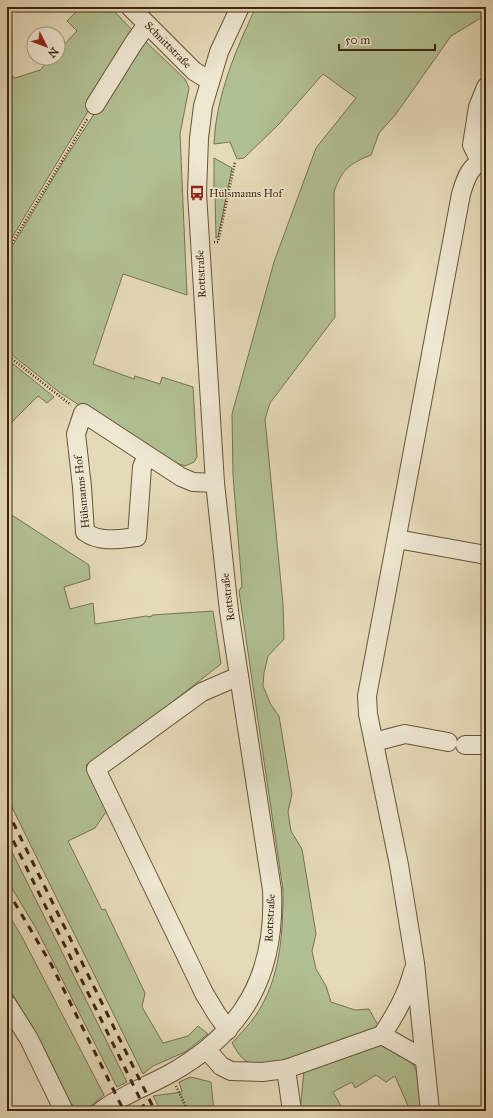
<svg xmlns="http://www.w3.org/2000/svg" width="493" height="1118" font-family="'IM FELL Great Primer',serif">
<style>
.green{fill:#b1c092;stroke:#787250}
.lines{fill:none;stroke-linecap:round;stroke-linejoin:round}
.minor-casing{stroke:#685238;stroke-width:20}
.path{stroke:#3f240d;stroke-width:2.5;stroke-dasharray:1 2;stroke-linecap:butt}
.minor{stroke:#eee7d1;stroke-width:18}
.rail{stroke:#3f240d;stroke-width:3;stroke-dasharray:7 7;stroke-linecap:butt}
.labels{text-anchor:middle;dominant-baseline:central;stroke-width:3;stroke-linejoin:round;paint-order:stroke}
.street-label{font-size:11px;fill:#3f240d;stroke:#eee7d1}
.poi-label{font-size:11px;fill:#3f240d;stroke:#eee7d1;text-anchor:start}
</style>
<rect width="100%" height="100%" fill="#e5dab8"/>
<filter id="stains"><feTurbulence type="fractalNoise" baseFrequency=".005" numOctaves="4"/><feColorMatrix values="0 0 0 0 .2 0 0 0 0 .09 0 0 0 0 .02 0 0 0 .5 -.17"/></filter>
<radialGradient id="worn" r=".72"><stop offset=".6" stop-color="#630" stop-opacity="0"/><stop offset="1" stop-color="#630" stop-opacity=".3"/></radialGradient>
<g class="green">
<polygon points="81,7 110,7 135,33 7,246 7,73 15,78 40,70 51,58 58,58 58,51 77,31 67,21"/>
<path d="M256 7H486V15L451 36 396 114 379 133 371 155C349 164 342 169 334 192L335 317 270 403 265 419 283 604 284 639 268 656 264 673 263 686 271 705 279 716 292 794 288 812 291 831 302 849 316 934 312 951 316 969 326 986 331 1002 355 1010 369 1009 379 1027C350 1038 278 1073 250 1063 241 1060 237 1051 232 1043 240 1034 249 1025 256 1015 281 978 283 932 283 890L239 591 242 586 233 475 232 414 274 262 316 148 356 98 323 74 279 124 244 158 237 159 230 142 214 144C216 96 236 49 256 7Z"/>
<polygon points="145,41 185,79 189,88 180,134 187,295 123,274 93,364 134,379 135,376 160,384 162,377 193,387 197,457 194,462 185,466 159,457 59,392 7,351 7,255 63,162 139,45"/>
<polygon points="214,158 232,168 218,237 216,238 215,196 217,196 217,189 214,189"/>
<polygon points="7,359 54,397 47,403 38,396 7,427"/>
<polygon points="7,512 89,565 90,579 64,587 70,609 93,603 95,624 146,616 151,617 152,615 213,611 221,664 112,749 86,765 108,809 95,828 68,841 102,910 105,909 145,993 142,1007 163,1043 188,1036 198,1026 208,1034 185,1052 153,1066 143,1074 7,797"/>
<polygon points="7,842 127,1082 117,1087 37,930 7,880"/>
<polygon points="7,912 22,937 104,1095 86,1110 77,1110 70,1102 45,1050 7,985"/>
<path d="M388 1043C419 1063 419 1072 423 1107L420 1111H406L404 1109 408 1106 395 1076 386 1082 376 1075 355 1088 352 1082 333 1092 344 1111H300L304 1071 368 1046Z"/>
<polygon points="191,1077 211,1082 214,1111 161,1111 153,1096 182,1092 179,1082"/>
</g>
<g class="lines">
<g class="minor-casing">
<g id="minor">
<polyline points="130,7 194,71 210,81"/>
<polyline points="95,105 133,44 147,24"/>
<polyline points="480,161 472,145 478,107 486,87"/>
<path d="M147 456 142 467 137 537C119 539 100 543 85 532L82 487 76 434 83 413 181 477 193 482 215 483"/>
<polyline points="397,539 486,555"/>
<polyline points="374,742 405,734 448,742"/>
<polyline points="465,745 486,745"/>
<polyline points="7,1004 29,1039 64,1111"/>
<polyline points="228,1030 216,1013 204,993 96,769 202,692 239,676"/>
<path d="M382 1035C395 1015 407 995 413 971"/>
<polyline points="207,1050 221,1066 231,1071 262,1072 286,1069 382,1035 424,1059"/>
<polyline points="286,1069 292,1111"/>
<path d="M101 1111C122 1095 148 1086 171 1073 244 1032 276 974 272 890L229 611 215 483 197 193 199 138 203 106 219 52 240 7"/>
<path d="M430 1111 415 963 399 865 368 714 367 696 461 194C466 177 470 166 486 158"/>
</g>
</g>
<g class="path">
<polyline points="214,242 218,242 235,162"/>
<polyline points="7,251 88,118"/>
<polyline points="7,355 71,405"/>
<polyline points="176,1086 188,1111"/>
</g>
<use href="#minor" class="minor"/>
<g class="rail">
<polyline points="7,810 155,1111"/>
<polyline points="7,828 146,1111"/>
<polyline points="7,890 51,964 124,1111"/>
</g>
</g>
<defs>
<g id="bus-bare" transform="scale(1.2)"><path d="M-5-6H5V4H4V6H2V4H-2V6H-4V4H-5ZM-3.5-4V0h7V-4ZM-3.5 1.2v1.5H-2V1.2ZM2 1.2v1.5H3.5V1.2Z" fill="#8f2418" stroke="#eee7d1" stroke-width="2.5" paint-order="stroke"/></g>
</defs>
<g fill-rule="evenodd">
<use href="#bus-bare" x="197" y="193"/>
</g>
<g class="labels">
<g class="street-label">
<text transform="translate(168 45) rotate(45)">Schnittstraße</text>
<text transform="translate(201 274) rotate(-93)">Rottstraße</text>
<text transform="translate(82 492) rotate(-96)">Hülsmanns Hof</text>
<text transform="translate(228 597) rotate(-97)">Rottstraße</text>
<text transform="translate(270 918) rotate(-87)">Rottstraße</text>
</g>
<g class="poi-label">
<text x="209" y="193">Hülsmanns Hof</text>
</g>
</g>
<rect width="493" height="1118" fill="none" stroke="#e5dab8" stroke-width="24"/>
<rect x="8" y="8" width="477" height="1102" fill="none" stroke="#3f240d" stroke-width="2"/>
<rect x="12" y="12" width="469" height="1094" fill="none" stroke="#3f240d"/>
<g transform="translate(46 46) rotate(132)"><circle r="19" fill="#eee7d1" stroke="#a89983"/>
<path d="M0-3L7 15L0 10L-7 15Z" fill="#8f2418"/>
<text y="-6" font-size="11" font-weight="bold" text-anchor="middle" fill="#3f240d">N</text>
</g>
<path d="M339 44v6h96v-6" fill="none" stroke="#3f240d" stroke-width="2"/>
<text x="345" y="44" font-size="12" fill="#3f240d" stroke="#eee7d1" stroke-width="3" paint-order="stroke">50 m</text>
<rect width="100%" height="100%" filter="url(#stains)"/>
<rect width="100%" height="100%" fill="url(#worn)"/>
</svg>
